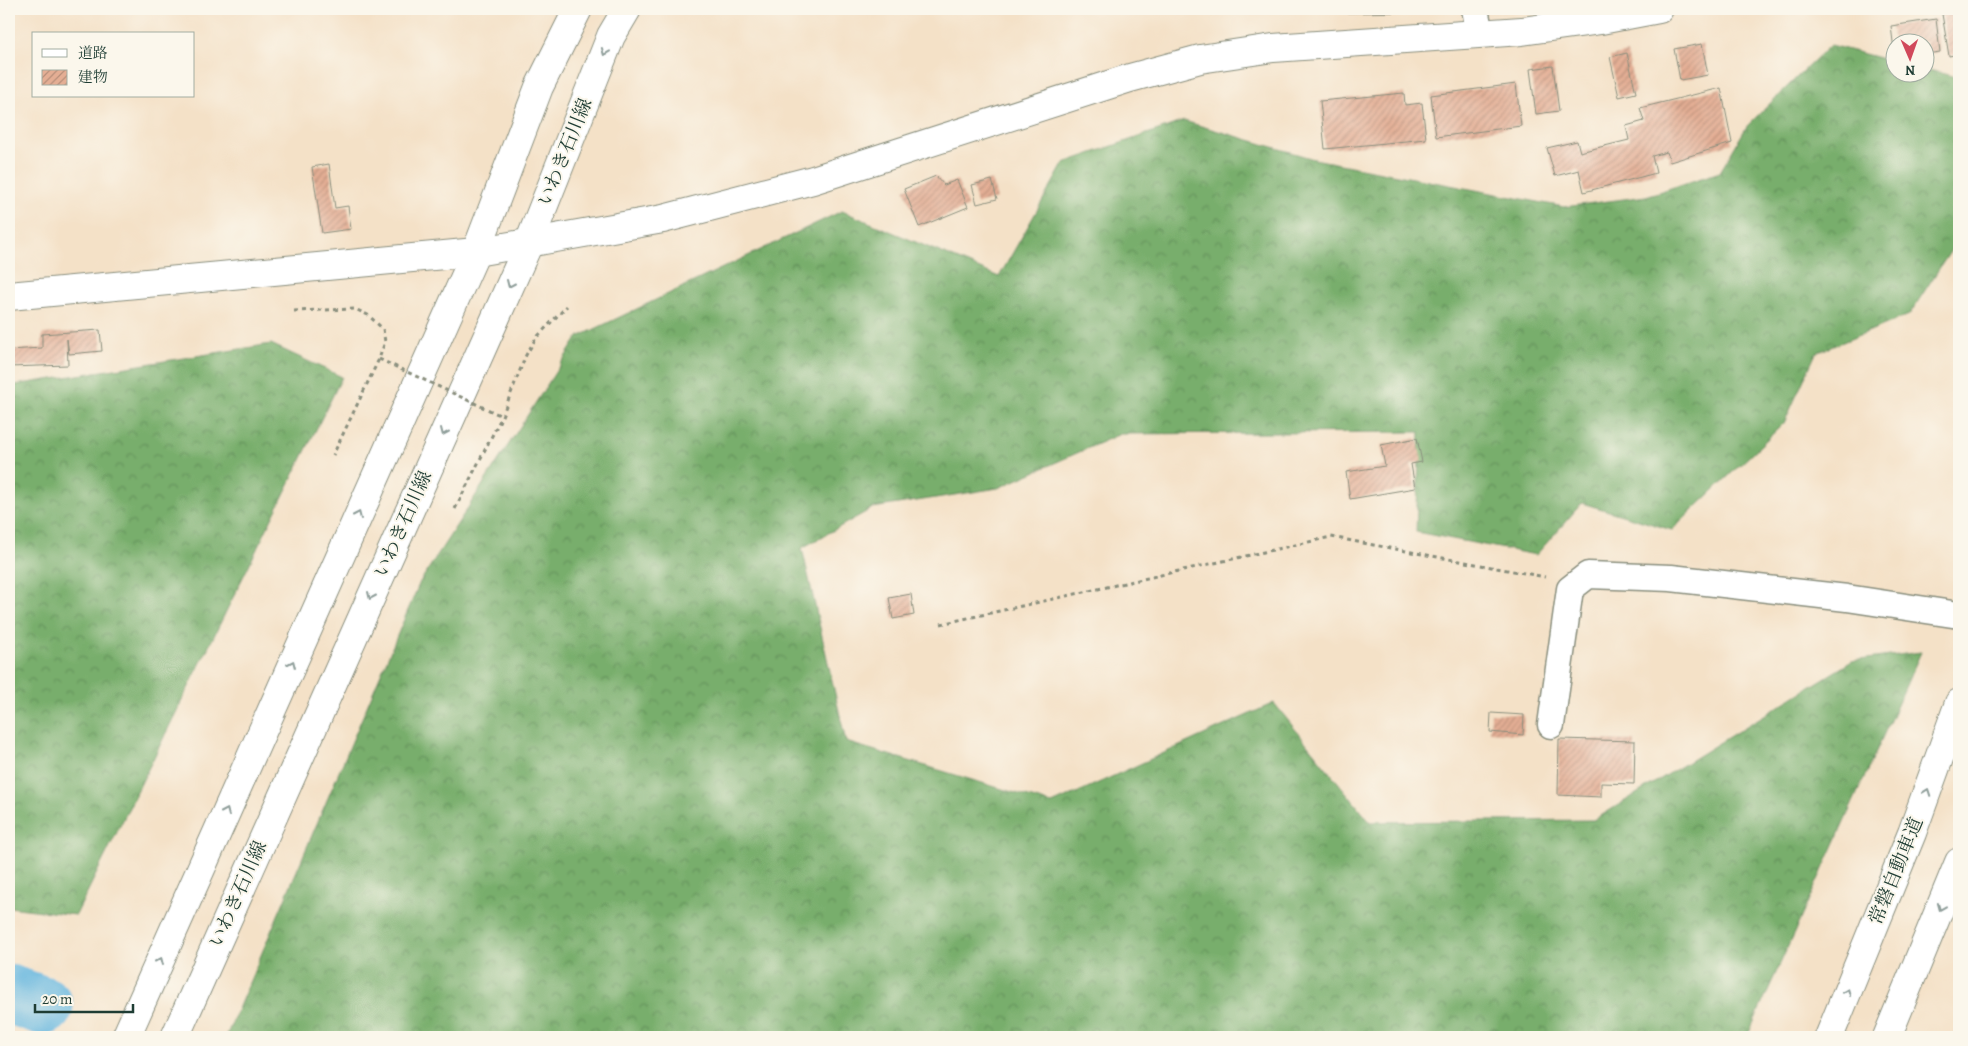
<svg xmlns="http://www.w3.org/2000/svg" width="1968" height="1046" font-family="Alegreya,'Noto Serif JP',serif">
<style>
.forest{fill:url(#forest-crowns);stroke:#4c7650}
.lines{fill:none;stroke-linecap:round;stroke-linejoin:round}
.river{stroke:#63b5de;stroke-width:59}
.building{fill:url(#building-hatch)}
.street-casing{stroke:#8a8f7e;stroke-width:29}
.secondary-casing{stroke:#8a8f7e;stroke-width:30}
.primary-casing{stroke:#8a8f7e;stroke-width:30}
.highway-casing{stroke:#8a8f7e;stroke-width:30}
.path{stroke:#8a8f7e;stroke-width:3;stroke-dasharray:4 4;stroke-linecap:butt}
.street{stroke:#fff;stroke-width:26}
.secondary{stroke:#fff;stroke-width:28}
.primary{stroke:#fff;stroke-width:28}
.highway{stroke:#fff;stroke-width:28}
.path-bridge{stroke:#8a8f7e;stroke-width:3;stroke-dasharray:4 4;stroke-linecap:butt}
.oneway{stroke:#8f9e9a}
.labels{text-anchor:middle;dominant-baseline:central;stroke-width:4;stroke-linejoin:round;paint-order:stroke}
.street-label{font-size:19px;fill:#1f3d34;stroke:#fbf7ec}
</style>
<defs>
<pattern id="forest-crowns" width="20" height="18" patternUnits="userSpaceOnUse" patternTransform="scale(1.25)"><rect width="20" height="18" fill="#78ae6c"/><path d="M2 6a3 3 0 1 1 6 0M12 15a3 3 0 1 1 6 0" fill="none" stroke="#628f5a"/></pattern>
<pattern id="building-hatch" width="6" height="6" patternUnits="userSpaceOnUse" patternTransform="scale(1.25)"><rect width="6" height="6" fill="#e4ae94"/><path d="M-1 1l2-2M0 6l6-6M5 7l2-2" fill="none" stroke="#b88f7a"/></pattern>
</defs>
<rect width="100%" height="100%" fill="#fbf7ec"/>
<filter id="ink" filterUnits="userSpaceOnUse"><feTurbulence type="fractalNoise" baseFrequency=".02" numOctaves="2"/><feDisplacementMap in="SourceGraphic" scale="10" xChannelSelector="R" yChannelSelector="G"/><feConvolveMatrix kernelMatrix="1 2 1 2 8 2 1 2 1" color-interpolation-filters="sRGB"/></filter>
<filter id="wash" filterUnits="userSpaceOnUse"><feTurbulence type="fractalNoise" baseFrequency=".0096" numOctaves="4" result="noise"/><feDisplacementMap in="SourceGraphic" scale="20" xChannelSelector="R" yChannelSelector="G"/><feGaussianBlur stdDeviation="1.12" result="paint"/><feColorMatrix in="noise" values="0 0 0 0 0 0 0 0 0 0 0 0 0 0 0 0 0 1.4 0 .05"/><feComposite in="paint" operator="in"/></filter>
<g filter="url(#wash)">
<rect width="100%" height="100%" fill="#f4e1c7"/>
<g class="forest">
<polygon points="1830,45 1895,62 1896,72 1926,72 1926,69 1959,78 1959,238 1909,315 1816,353 1784,423 1672,530 1582,503 1536,555 1416,532 1420,432 1120,434 998,488 873,508 802,548 846,742 1052,804 1274,703 1370,822 1594,820 1852,661 1921,652 1747,1037 226,1037 420,582 578,337 842,211 999,277 1064,163 1184,121 1314,159 1564,207 1646,196 1720,172 1747,126"/>
<polygon points="271,344 342,377 76,915 9,907 9,386"/>
</g>
<g class="lines">
<polyline class="river" points="9,994 44,1006"/>
</g>
<g id="blocks">
<g class="building">
<polygon points="1336,9 1432,9 1432,12 1336,13"/>
<polygon points="1959,11 1959,54 1949,56 1942,14"/>
<polygon points="1936,19 1940,52 1926,54 1926,42 1896,42 1894,50 1891,26"/>
<polygon points="1702,44 1708,75 1680,80 1674,49"/>
<polygon points="1627,53 1636,93 1619,97 1610,57"/>
<polygon points="1553,66 1559,111 1536,114 1530,69"/>
<polygon points="1516,84 1521,126 1436,137 1431,95"/>
<polygon points="1721,88 1732,143 1670,162 1667,152 1652,156 1656,173 1584,192 1579,170 1555,176 1547,148 1577,141 1580,152 1629,140 1626,126 1644,121 1640,108"/>
<polygon points="1404,93 1405,105 1422,103 1426,139 1325,149 1320,101"/>
<polygon points="329,164 335,208 348,206 351,229 322,233 312,167"/>
<polygon points="936,176 944,185 957,180 968,207 919,227 904,189"/>
<polygon points="992,180 997,199 977,204 972,185"/>
<polygon points="100,330 102,351 69,354 67,339 68,365 9,367 9,350 42,348 42,334"/>
<polygon points="1417,438 1422,462 1411,464 1415,488 1350,499 1346,472 1385,466 1381,445"/>
<polygon points="911,594 914,615 893,619 889,598"/>
<polygon points="1491,713 1524,715 1523,735 1490,732"/>
<polygon points="1559,739 1635,741 1634,784 1601,783 1601,797 1558,795"/>
</g>
</g>
</g>
<g filter="url(#ink)">
<use href="#blocks" fill-opacity="0" stroke="#8a8f7e" stroke-width="1"/>
<g class="lines">
<g class="street-casing">
<g id="street">
<polyline points="1475,9 1480,34"/>
<polyline points="1551,725 1570,589 1588,575 1671,578 1847,598 1959,615"/>
</g>
</g>
<g class="secondary-casing">
<polyline id="secondary" points="9,296 476,252 663,219 813,180 1130,78 1200,59 1273,48 1522,31 1601,20 1659,9"/>
</g>
<g class="primary-casing">
<g id="primary">
<polyline points="126,1037 476,252 539,87 578,9"/>
<polyline points="175,1037 529,243 611,36 627,9"/>
</g>
</g>
<g class="highway-casing">
<g id="highway">
<polyline points="1829,1037 1912,833 1959,703"/>
<polyline points="1887,1037 1959,862"/>
</g>
</g>
<g class="path">
<polyline points="688,9 712,9"/>
<polyline points="294,311 355,309 368,315 383,329 385,342 379,359 333,455"/>
<polyline points="455,509 502,416 526,355 536,338 567,306"/>
<polyline points="941,624 1331,537 1545,577"/>
</g>
<use href="#street" class="street"/>
<use href="#secondary" class="secondary"/>
<use href="#primary" class="primary"/>
<use href="#highway" class="highway"/>
<polyline class="path-bridge" points="379,359 502,416"/>
</g>
<defs><path id="oneway-chevron" d="M-2-3.5L2.5 0L-2 3.5" fill="none" stroke-width="1.6" stroke-linecap="round" stroke-linejoin="round" transform="scale(1.25)"/></defs>
<g class="oneway">
<use href="#oneway-chevron" transform="translate(605 52) rotate(112)"/>
<use href="#oneway-chevron" transform="translate(510 284) rotate(114)"/>
<use href="#oneway-chevron" transform="translate(444 432) rotate(114)"/>
<use href="#oneway-chevron" transform="translate(358 515) rotate(-66)"/>
<use href="#oneway-chevron" transform="translate(371 596) rotate(114)"/>
<use href="#oneway-chevron" transform="translate(292 664) rotate(-66)"/>
<use href="#oneway-chevron" transform="translate(1927 792) rotate(-70)"/>
<use href="#oneway-chevron" transform="translate(226 812) rotate(-66)"/>
<use href="#oneway-chevron" transform="translate(1941 907) rotate(112)"/>
<use href="#oneway-chevron" transform="translate(160 961) rotate(-66)"/>
<use href="#oneway-chevron" transform="translate(1847 992) rotate(-68)"/>
</g>
</g>
<g class="labels">
<g class="street-label">
<text transform="translate(565 152) rotate(-68)">いわき石川線</text>
<text transform="translate(403 524) rotate(-66)">いわき石川線</text>
<text transform="translate(1896 871) rotate(-68)">常磐自動車道</text>
<text transform="translate(238 894) rotate(-66)">いわき石川線</text>
</g>
</g>
<rect width="1968" height="1046" fill="none" stroke="#fbf7ec" stroke-width="30"/>
<rect x="32" y="32" width="162" height="65" fill="#fbf7ec" stroke="#a3ada2"/>
<rect x="42" y="49" width="25" height="8" fill="#ffffff" stroke="#a3ada2"/>
<text x="78" y="58" font-size="15" fill="#1f3d34">道路</text>
<rect x="42" y="70" width="25" height="15" fill="url(#building-hatch)" stroke="#a3ada2"/>
<text x="78" y="82" font-size="15" fill="#1f3d34">建物</text>
<g transform="translate(1910 58) rotate(178)"><circle r="24" fill="#fbf7ec" stroke="#a3ada2"/>
<path d="M0-4L9 19L0 12L-9 19Z" fill="#d1495b"/>
<text y="-8" font-size="14" font-weight="bold" text-anchor="middle" fill="#1f3d34">N</text>
</g>
<path d="M35 1004v8h98v-8" fill="none" stroke="#1f3d34" stroke-width="2.5"/>
<text x="42" y="1004" font-size="15" fill="#1f3d34" stroke="#fbf7ec" stroke-width="4" paint-order="stroke">20 m</text>
</svg>
